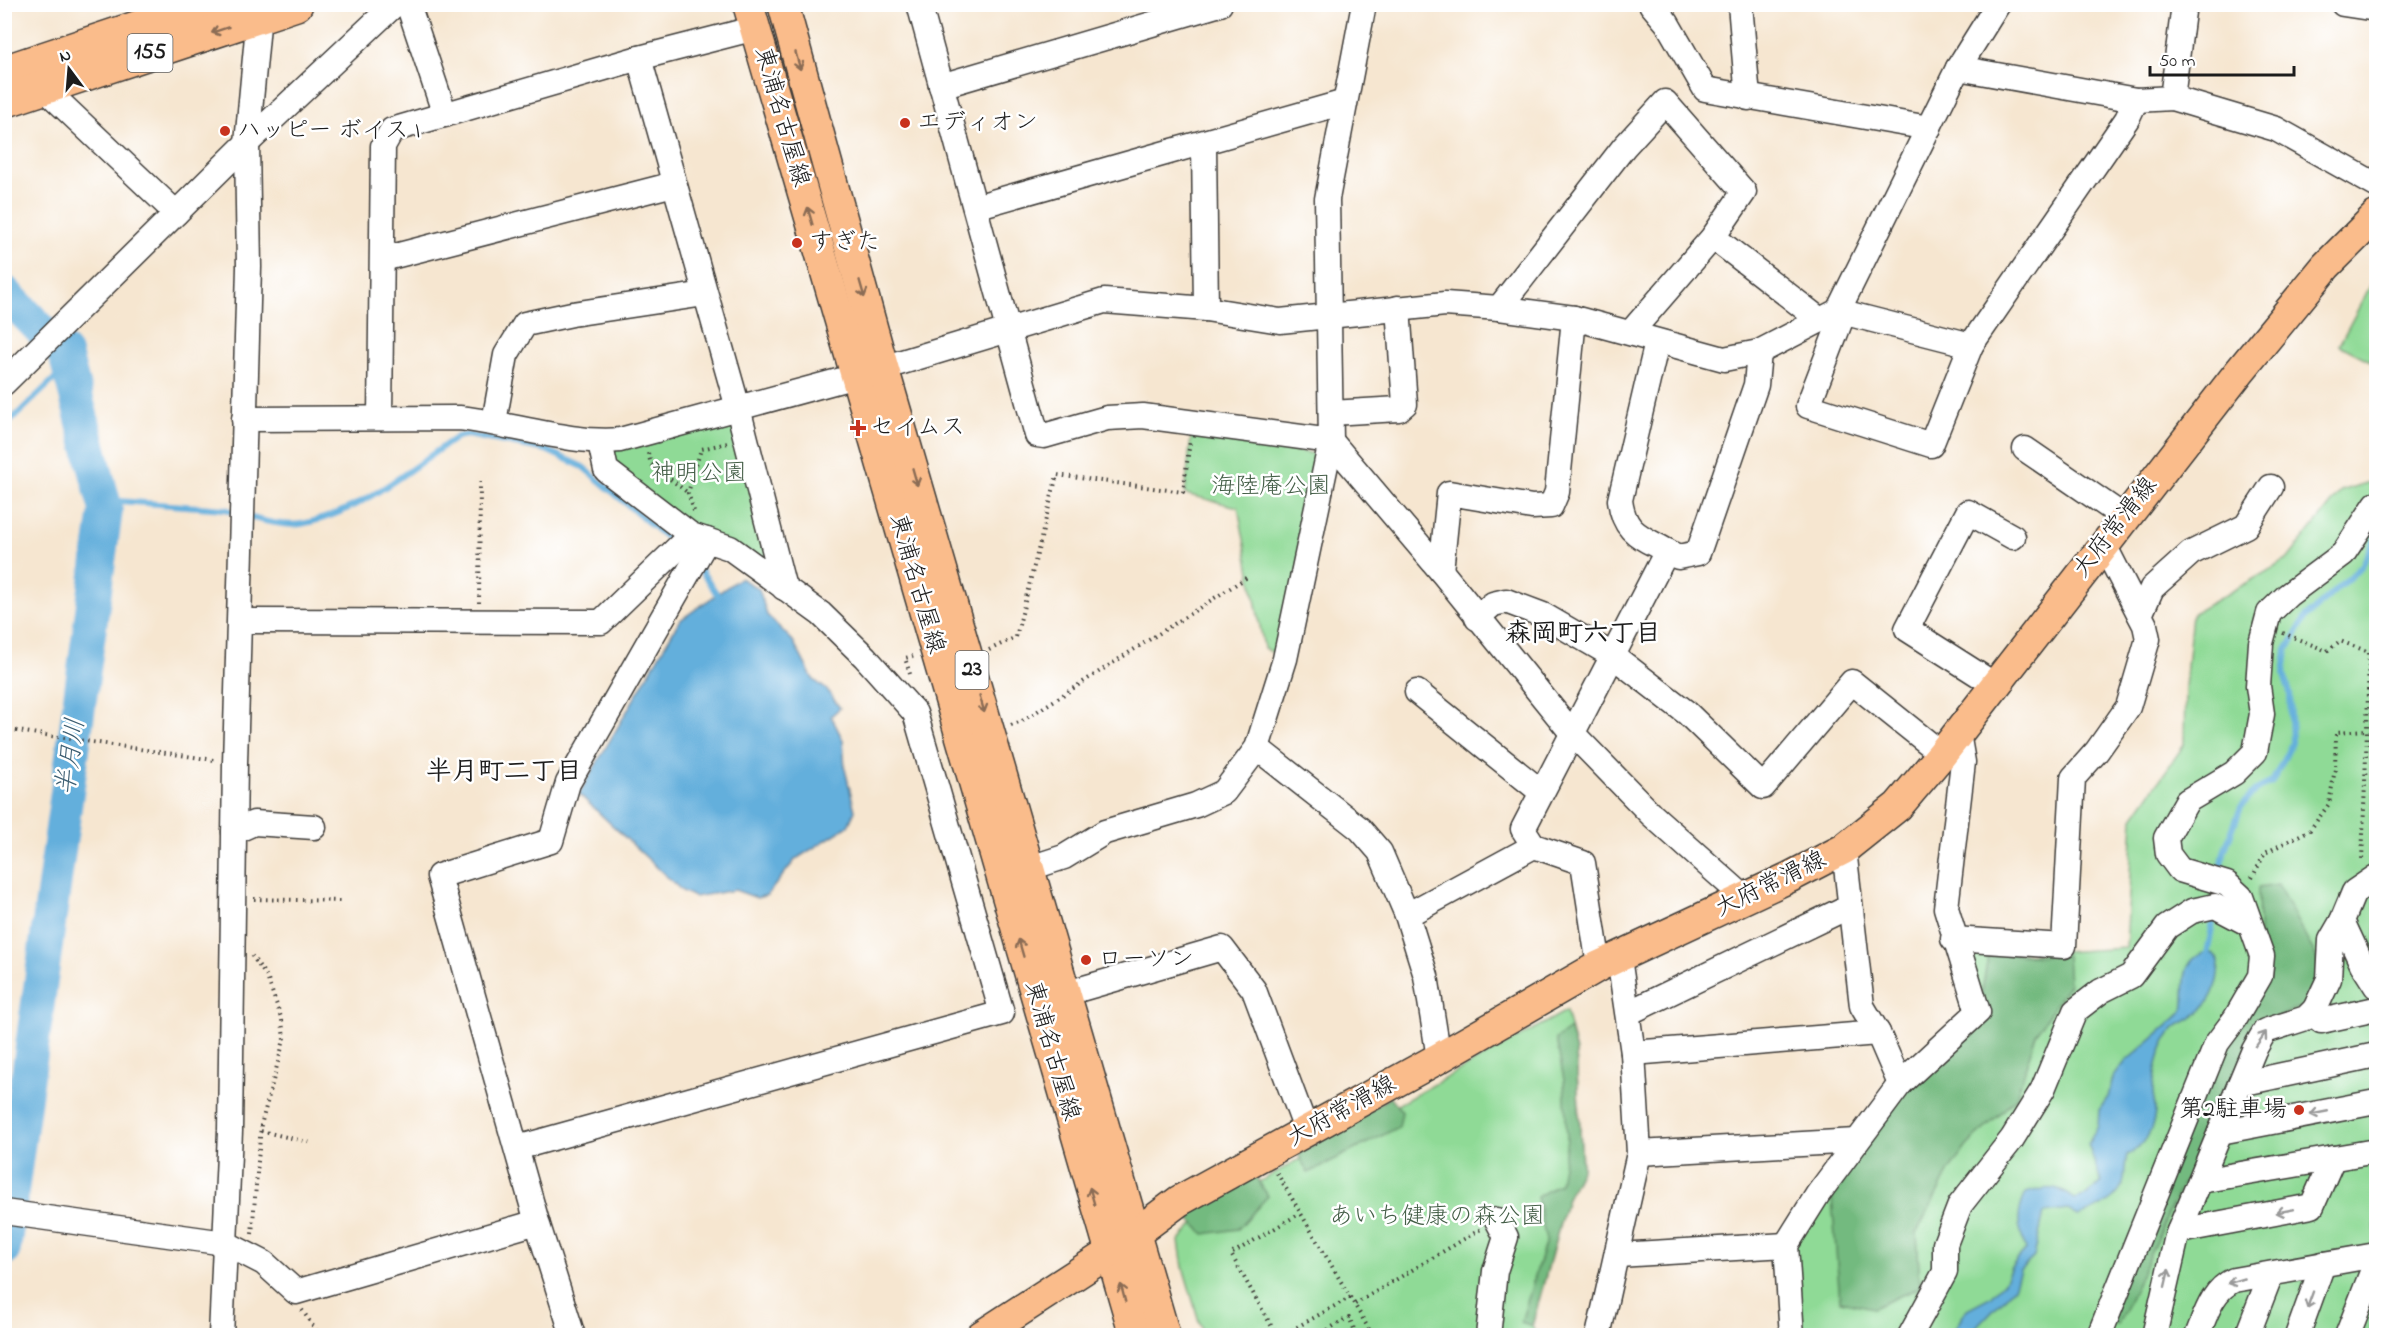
<svg xmlns="http://www.w3.org/2000/svg" width="2381" height="1340" font-family="'Indie Flower','Klee One',sans-serif">
<style>
.green{fill:#8fda96;stroke:#567b59;stroke-width:1.5}
.forest{fill:#73ba7f;stroke:#486b4e;stroke-width:1.5}
.water{fill:#63afdc;stroke:#40667c;stroke-width:1.5}
.lines{fill:none;stroke-linecap:round;stroke-linejoin:round}
.stream{stroke:#63afdc;stroke-width:6}
.river{stroke:#63afdc;stroke-width:34}
.minor-casing{stroke:#3d3a37;stroke-width:27}
.major-casing{stroke:#3d3a37;stroke-width:33}
.highway-casing{stroke:#3d3a37;stroke-width:36}
.path{stroke:#3d3a37;stroke-width:4;stroke-dasharray:1.5 4.5;stroke-linecap:butt}
.minor{stroke:#fff;stroke-width:24}
.major{stroke:#fabc8b;stroke-width:30}
.highway{stroke:#fabc8b;stroke-width:33}
.oneway{stroke:#8b6c54}
.oneway2{stroke:#999}
.poi-dot{fill:#c8321e;stroke:#fff;stroke-width:2}
.labels{text-anchor:middle;dominant-baseline:central;stroke-width:5;stroke-linejoin:round;paint-order:stroke}
.shield{fill:#fff;stroke:#606060;stroke-width:1.5}
.shield-label{font-size:22px;font-weight:bold;fill:#1c1c1c}
.street-label{font-size:24px;fill:#1c1c1c;stroke:#fff}
.poi-label{font-size:24px;fill:#1c1c1c;stroke:#fff;text-anchor:start}
.park-label{font-size:24px;fill:#445e47;stroke:#fff}
.neighbourhood-label{font-size:26px;font-weight:bold;fill:#1c1c1c;stroke:#fff}
.water-label{font-size:26px;font-style:italic;fill:#3c5e72;stroke:#fff}
</style>
<rect width="100%" height="100%" fill="#fff"/>
<filter id="ink" filterUnits="userSpaceOnUse"><feTurbulence type="fractalNoise" baseFrequency=".0167" numOctaves="2"/><feDisplacementMap in="SourceGraphic" scale="12" xChannelSelector="R" yChannelSelector="G"/><feConvolveMatrix kernelMatrix="1 2 1 2 8 2 1 2 1" color-interpolation-filters="sRGB"/></filter>
<filter id="wash" filterUnits="userSpaceOnUse"><feTurbulence type="fractalNoise" baseFrequency=".008" numOctaves="4" result="noise"/><feDisplacementMap in="SourceGraphic" scale="24" xChannelSelector="R" yChannelSelector="G"/><feGaussianBlur stdDeviation="1.35" result="paint"/><feColorMatrix in="noise" values="0 0 0 0 0 0 0 0 0 0 0 0 0 0 0 0 0 1.4 0 .05"/><feComposite in="paint" operator="in"/></filter>
<g filter="url(#wash)">
<rect width="100%" height="100%" fill="#f6e6d0"/>
<g class="green">
<polygon points="2376,275 2376,364 2339,345"/>
<polygon points="738,408 784,588 606,470 600,442"/>
<polygon points="1191,436 1316,454 1285,659 1264,648 1238,507 1185,494"/>
<polygon points="2376,480 2376,1335 1792,1335 1786,1245 1978,1012 1953,939 2029,954 2126,948 2133,818 2184,745 2185,687 2192,614 2287,560 2341,491"/>
<polygon points="1566,1011 1576,1052 1582,1168 1567,1198 1532,1326 1536,1335 1203,1335 1183,1267 1179,1241 1203,1213"/>
</g>
<g class="forest">
<polygon points="2278,885 2323,970 2306,1006 2267,1020 2196,1176 2182,1184 2118,1325 2106,1318 2217,1043 2260,976 2258,888"/>
<path d="M1989 952C2016 954 2041 959 2067 955L2069 984 2036 1034 2016 1098 1967 1146 1949 1171 1917 1232 1920 1287 1873 1308 1840 1301 1831 1186 1900 1084 1978 1012Z"/>
<polygon points="1570,1029 1576,1052 1582,1168 1567,1198 1532,1326 1521,1322 1546,1240 1537,1197 1560,1183 1567,1139 1564,1080 1556,1039"/>
<polygon points="1390,1097 1402,1112 1399,1127 1308,1173 1298,1154"/>
<polygon points="1254,1174 1268,1196 1238,1229 1204,1234 1185,1215"/>
</g>
<g class="water">
<polygon points="740,578 759,589 767,615 793,641 813,679 828,691 840,708 831,716 843,740 845,769 855,811 848,826 796,859 767,895 757,898 735,890 694,897 682,891 579,794 679,621"/>
<path d="M2206 952 2214 954 2219 961C2219 983 2212 1004 2193 1017 2187 1022 2179 1023 2174 1029 2160 1044 2155 1069 2153 1089 2152 1096 2156 1104 2155 1112 2153 1132 2144 1147 2127 1155 2125 1163 2125 1171 2124 1179 2121 1198 2095 1211 2078 1216L2068 1210 2044 1213 2034 1257 2020 1270 2014 1288 1969 1335H1951L1967 1309 1990 1297 2004 1282 2011 1267 2026 1250C2018 1226 2015 1217 2026 1193 2046 1187 2057 1185 2075 1199L2087 1195 2101 1182 2088 1144 2098 1126 2099 1110 2108 1097 2113 1078 2125 1062 2183 1012C2187 989 2177 961 2206 952Z"/>
</g>
<g class="lines">
<g class="stream">
<polyline points="4,427 68,366"/>
<polyline points="105,500 225,509 237,513"/>
<path d="M246 516C262 521 284 527 301 524 359 514 409 469 457 437L467 435 546 450 583 467 675 545"/>
<polyline points="698,566 721,600"/>
<polyline points="2220,877 2224,852 2241,807 2256,790 2272,782 2292,743 2290,693 2284,675 2287,650 2306,617 2362,566 2376,537"/>
<polyline points="2206,960 2215,911"/>
</g>
<polyline class="river" points="4,292 65,354 106,510 4,1249"/>
</g>
</g>
<g filter="url(#ink)">
<g class="lines">
<g class="minor-casing">
<g id="minor">
<polyline points="408,4 445,115"/>
<polyline points="919,4 1037,435 1044,436 1107,418 1143,416 1331,441 1441,571 1572,733 1652,815 1745,898"/>
<polyline points="1651,4 1667,23 1705,89 1929,128"/>
<polyline points="1740,4 1748,98"/>
<polyline points="2343,4 2376,9"/>
<polyline points="639,58 738,408 784,588"/>
<polyline points="1958,68 2136,100 2172,98 2276,129 2376,185"/>
<polyline points="941,86 1220,4"/>
<polyline points="44,88 176,213"/>
<polyline points="2172,98 2184,4"/>
<polyline points="1204,143 1206,309"/>
<polyline points="975,207 1345,102"/>
<polyline points="1713,237 1820,320"/>
<polyline points="383,259 674,184"/>
<polyline points="1499,308 1624,147 1665,102 1744,192 1713,237 1631,332"/>
<polyline points="1838,311 1971,345 2127,119 2136,100"/>
<polyline points="1844,312 1808,406 1931,445 1971,345"/>
<path d="M1657 342 1620 500C1624 533 1640 536 1667 551"/>
<polyline points="4,383 247,143 395,4"/>
<polyline points="1331,413 1399,409 1405,404 1398,308"/>
<polyline points="380,417 383,146 392,130 639,58 756,28"/>
<path d="M244 419 459 418C508 423 574 445 620 440L856 376 1104 301 1206 309 1280 321 1445 304 1499 308 1574 318 1724 359 1759 352 1838 311 1958 68 1998 4"/>
<polyline points="494,422 506,355 525,324 572,314 705,294"/>
<polyline points="2025,449 2124,517"/>
<polyline points="1441,571 1449,493 1532,507 1551,506 1557,492 1574,318"/>
<polyline points="2140,615 2152,588 2191,553 2246,526 2271,487"/>
<polyline points="1477,618 1493,604 1506,601 1543,615 1612,655 1687,713 1763,787 1852,682 1942,754"/>
<polyline points="240,621 601,622 691,535"/>
<polyline points="1995,685 1907,629 1968,512 2013,537"/>
<polyline points="1417,692 1540,791"/>
<polyline points="1257,748 1360,829 1380,852 1407,915 1426,976 1439,1058"/>
<polyline points="234,832 254,823 314,827"/>
<polyline points="1534,846 1523,829 1667,551 1678,557 1698,553 1756,385 1759,352"/>
<polyline points="1844,849 1862,1006 1878,1033 1900,1084"/>
<polyline points="1030,868 1064,857 1105,832 1196,805 1224,792 1257,748 1285,659 1331,441 1327,199 1364,4"/>
<polyline points="1407,915 1534,846 1583,863 1599,966"/>
<polyline points="2342,921 2354,892 2376,877"/>
<polyline points="1953,939 2064,946 2073,778 2097,751 2128,707 2148,639 2145,625 2104,545"/>
<polyline points="1067,993 1222,948 1254,990 1307,1132"/>
<polyline points="2315,1009 2321,1021 2376,1009"/>
<polyline points="1628,1013 1850,906"/>
<polyline points="1633,1053 1878,1033"/>
<polyline points="2240,1084 2376,1055"/>
<polyline points="2220,1132 2376,1102"/>
<polyline points="517,1148 1002,1013 915,713 865,657 821,614 730,548 691,535 606,470 600,442"/>
<polyline points="1639,1153 1856,1141"/>
<polyline points="2200,1181 2376,1151"/>
<polyline points="4,1212 225,1243 264,1263 296,1292 537,1222"/>
<polyline points="2179,1231 2312,1206 2333,1158"/>
<polyline points="1618,1255 1786,1245"/>
<polyline points="221,1336 230,1131 235,763 249,267 247,143 260,4"/>
<polyline points="573,1336 537,1222 439,876 551,841 568,783 707,540"/>
<polyline points="1488,1336 1495,1271 1506,1237 1497,1220"/>
<polyline points="1598,1336 1639,1153 1633,1053 1619,958"/>
<polyline points="1792,1336 1786,1245 1818,1194 1900,1084 1978,1012 1946,908 1963,762 1958,733"/>
<polyline points="1910,1336 1945,1272 1945,1244 1960,1205 2012,1139 2043,1089 2075,1011 2101,991 2131,976 2167,927 2192,911 2215,906 2249,924"/>
<polyline points="2099,1336 2217,1043 2235,1019 2260,976 2262,956 2241,897 2227,884 2180,870 2168,854 2166,838 2187,801 2234,773 2255,752 2262,714 2258,686 2261,643 2269,613 2288,595 2343,554 2376,504"/>
<polyline points="2154,1336 2177,1236 2254,1050 2265,1031 2306,1018 2315,1009 2329,979 2331,940 2342,921 2362,964 2376,986"/>
<path d="M2197 1336C2206 1314 2212 1290 2234 1280L2376 1255"/>
<polyline points="2247,1336 2271,1274"/>
<polyline points="2297,1336 2323,1264"/>
<polyline points="2347,1336 2376,1262"/>
</g>
</g>
<g class="major-casing">
<g id="major">
<polyline points="748,4 1135,1336"/>
<polyline points="783,4 883,367 1165,1336"/>
<polyline points="981,1336 1112,1251 1179,1201 1439,1058 1599,966 1790,877 1844,849 1898,806 1942,754 2239,372 2326,266 2376,216"/>
</g>
</g>
<g class="highway-casing">
<g id="highway">
<polyline points="4,72 208,4"/>
<polyline points="4,101 296,4"/>
</g>
</g>
<g class="path">
<polyline points="648,453 651,464 688,493"/>
<polyline points="694,511 688,493 701,449 728,443"/>
<polyline points="479,603 480,481"/>
<polyline points="2283,633 2327,651 2340,641 2369,652 2367,730"/>
<polyline points="989,650 1016,637 1057,475 1183,492 1190,441"/>
<polyline points="910,674 905,658 913,656"/>
<polyline points="1011,725 1022,721 1249,576"/>
<polyline points="4,729 214,760"/>
<polyline points="2252,878 2265,853 2310,830 2329,804 2335,769 2336,732 2367,730 2362,860"/>
<polyline points="254,899 343,901"/>
<polyline points="261,1131 312,1143"/>
<polyline points="1277,1173 1373,1336"/>
<polyline points="252,1234 261,1125 284,1040 282,1020 267,977 252,956"/>
<polyline points="1355,1304 1481,1229"/>
<polyline points="302,1310 320,1336"/>
<polyline points="1277,1336 1231,1254 1299,1214"/>
<polyline points="1281,1336 1351,1297"/>
<polyline points="1317,1336 1349,1317 1357,1336"/>
</g>
<use href="#minor" class="minor"/>
<use href="#major" class="major"/>
<use href="#highway" class="highway"/>
</g>
<defs><path id="oneway-shaft" d="M-6 0H5M1.5-3L5.5 0L1.5 3" fill="none" stroke-width="1.6" stroke-linecap="round" stroke-linejoin="round" transform="scale(1.5)"/></defs>
<g class="oneway">
<use href="#oneway-shaft" transform="translate(220 30) rotate(161)"/>
<use href="#oneway-shaft" transform="translate(798 61) rotate(74)"/>
<use href="#oneway-shaft" transform="translate(810 216) rotate(-106)"/>
<use href="#oneway-shaft" transform="translate(862 289) rotate(74)"/>
<use href="#oneway-shaft" transform="translate(915 477) rotate(74)"/>
<use href="#oneway-shaft" transform="translate(982 704) rotate(74)"/>
<use href="#oneway-shaft" transform="translate(1021 948) rotate(-106)"/>
<use href="#oneway-shaft" transform="translate(1092 1196) rotate(-106)"/>
<use href="#oneway-shaft" transform="translate(1123 1293) rotate(-105)"/>
</g>
<g class="oneway2">
<use href="#oneway-shaft" transform="translate(2261 1039) rotate(-55)"/>
<use href="#oneway-shaft" transform="translate(2319 1113) rotate(169)"/>
<use href="#oneway-shaft" transform="translate(2285 1211) rotate(169)"/>
<use href="#oneway-shaft" transform="translate(2167 1278) rotate(-77)"/>
<use href="#oneway-shaft" transform="translate(2236 1281) rotate(164)"/>
<use href="#oneway-shaft" transform="translate(2310 1300) rotate(110)"/>
</g>
</g>
<g class="poi-dot">
<circle cx="905" cy="123" r="6"/>
<circle cx="225" cy="131" r="6"/>
<circle cx="797" cy="243" r="6"/>
<path d="M855 419h6v6h6v6h-6v6h-6v-6h-6v-6h6z"/>
<circle cx="1086" cy="960" r="6"/>
<circle cx="2299" cy="1110" r="6"/>
</g>
<g class="labels">
<g class="shield">
<rect x="127.5" y="34" width="45" height="38" rx="4.5"/>
<rect x="955.5" y="651" width="33" height="38" rx="4.5"/>
</g>
<g class="shield-label">
<text x="150" y="53">155</text>
<text x="972" y="670">23</text>
</g>
<g class="street-label">
<text transform="translate(781 117) rotate(74)">東浦名古屋線</text>
<text transform="translate(2116 528) rotate(-52)">大府常滑線</text>
<text transform="translate(916 584) rotate(74)">東浦名古屋線</text>
<text transform="translate(1771 885) rotate(-26)">大府常滑線</text>
<text transform="translate(1051 1051) rotate(74)">東浦名古屋線</text>
<text transform="translate(1342 1112) rotate(-29)">大府常滑線</text>
</g>
<g class="poi-label">
<text x="917" y="123">エディオン</text>
<text x="237" y="131">ハッピー ボイス I</text>
<text x="809" y="243">すぎた</text>
<text x="870" y="428">セイムス</text>
<text x="1098" y="960">ローソン</text>
<text x="2287" y="1110" text-anchor="end">第2駐車場</text>
</g>
<g class="park-label">
<text x="699" y="474">神明公園</text>
<text x="1271" y="487">海陸庵公園</text>
<text x="1437" y="1217">あいち健康の森公園</text>
</g>
<g class="neighbourhood-label">
<text x="1583" y="635">森岡町六丁目</text>
<text x="504" y="773">半月町二丁目</text>
</g>
<g class="water-label">
<text transform="translate(72 757) rotate(-82)">半月川</text>
</g>
</g>
<rect width="2381" height="1340" fill="none" stroke="#fff" stroke-width="24"/>
<g transform="translate(69 69) rotate(344)" stroke="#ffffff" stroke-width="4.5" paint-order="stroke">
<path d="M0-4.5L10 22L0 15L-10 22Z" fill="#1c1c1c"/>
<text y="-9" font-size="16" font-weight="bold" text-anchor="middle" fill="#1c1c1c">N</text>
</g>
<path d="M2150 66v9h144v-9" fill="none" stroke="#1c1c1c" stroke-width="3"/>
<text x="2159" y="66" font-size="18" fill="#1c1c1c" stroke="#ffffff" stroke-width="4.5" paint-order="stroke">50 m</text>
</svg>
